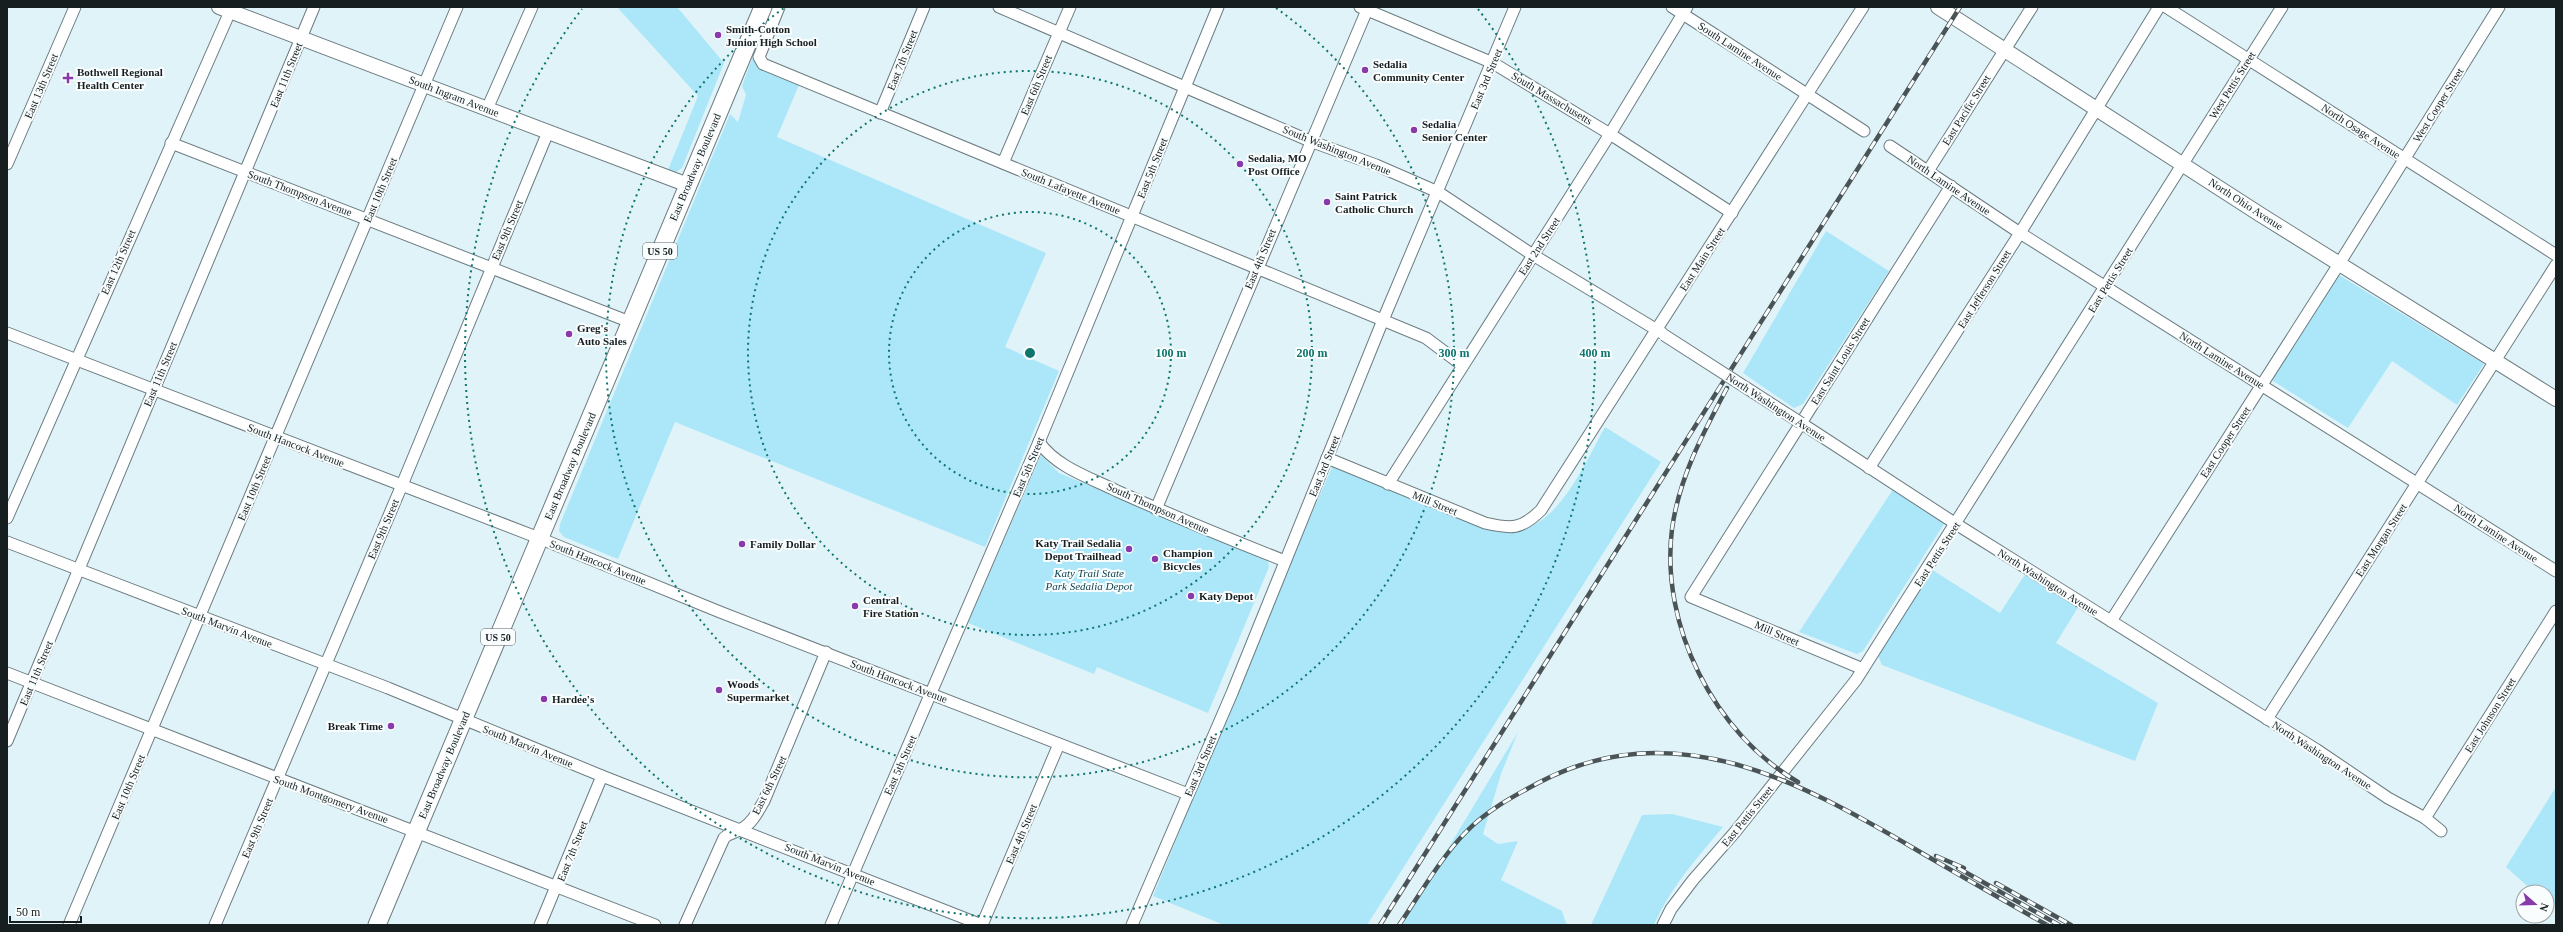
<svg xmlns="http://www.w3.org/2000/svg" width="2563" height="932" font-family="'Times New Roman',serif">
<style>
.green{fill:#abe7f9}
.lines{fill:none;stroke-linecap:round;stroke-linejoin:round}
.minor-casing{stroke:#6b7c81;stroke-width:13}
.major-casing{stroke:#6b7c81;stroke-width:16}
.highway-casing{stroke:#6b7c81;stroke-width:19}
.minor{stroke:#fff;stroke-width:11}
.major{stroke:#fff;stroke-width:14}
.highway{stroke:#fff;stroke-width:17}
.rail-casing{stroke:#4a5457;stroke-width:4.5}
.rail{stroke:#f9fdfe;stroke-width:3;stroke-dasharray:9;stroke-linecap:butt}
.minor-bridge-casing{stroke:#6b7c81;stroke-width:13;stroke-linecap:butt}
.minor-bridge{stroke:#fff;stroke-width:11}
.ring{fill:none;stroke:#0f766e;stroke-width:2;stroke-dasharray:2 4}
.poi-dot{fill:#893aaa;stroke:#f9fdfe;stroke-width:1.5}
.labels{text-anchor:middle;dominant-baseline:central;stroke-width:4;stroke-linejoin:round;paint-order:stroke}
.shield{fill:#f9fdfe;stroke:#5b6163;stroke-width:1}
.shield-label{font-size:10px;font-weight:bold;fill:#171e20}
.poi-label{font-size:11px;font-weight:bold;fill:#171e20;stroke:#f9fdfe;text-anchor:start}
.street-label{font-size:11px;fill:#171e20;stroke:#f9fdfe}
.park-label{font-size:11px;font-style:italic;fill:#15434f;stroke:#f9fdfe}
.centre{fill:#0f766e;stroke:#f9fdfe;stroke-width:2}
.ring-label{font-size:12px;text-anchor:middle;font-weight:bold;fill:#0f766e;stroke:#f9fdfe;stroke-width:4;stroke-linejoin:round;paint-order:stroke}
</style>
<rect width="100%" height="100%" fill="#e0f3f9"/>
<g class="green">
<polygon points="617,7 677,7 724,63 682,168 676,172 668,170 698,96"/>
<polygon points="752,59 801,80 777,137 1046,253 1005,347 1059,371 985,547 675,422 618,559 564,537 559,531 560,524 730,114 738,122 746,95 742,86"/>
<polygon points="1826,231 1889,271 1803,404 1794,408 1743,373"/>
<polygon points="2339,275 2484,364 2457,405 2392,361 2348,428 2273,381 2273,376 2335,277"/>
<path d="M1605 427 1661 462 1367 925H1224L1153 896 1282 581 1333 465 1499 524C1506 526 1514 528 1520 528 1559 526 1588 457 1605 427Z"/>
<polygon points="1041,455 1059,473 1268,560 1269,567 1208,713 1097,667 1094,674 968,623"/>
<polygon points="1894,488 1942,519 1944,524 1863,651 1857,654 1799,632"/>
<polygon points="1931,569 2000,613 2026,573 2079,606 2056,643 2158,703 2135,761 1882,665 1877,654"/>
<polygon points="1518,732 1501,774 1483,834 1498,844 1518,841 1501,880 1562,911 1566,923 1570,925 1402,925"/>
<polygon points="2556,787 2556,906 2547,901 2547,892 2534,892 2506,867"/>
<path d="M1672 814 1723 827C1697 858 1670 888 1654 925H1591L1642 815Z"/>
</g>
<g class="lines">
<g class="minor-casing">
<g id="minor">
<polyline points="779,7 759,57 763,64 1426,338 1462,365"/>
<polyline points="999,7 1310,141 1376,165 1438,192 1533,255 1662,333"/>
<polyline points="1360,7 1493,63 1610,134 1732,213"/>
<polyline points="1672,7 1864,131"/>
<polyline points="2166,7 2556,255"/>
<polyline points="487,109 532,7"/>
<polyline points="880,113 924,7"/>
<polyline points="171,143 630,322"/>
<polyline points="1890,146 2020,233 2556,571"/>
<polyline points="1003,163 1070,7"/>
<polyline points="7,164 75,7"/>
<polyline points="1928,171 2032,7"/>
<polyline points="7,333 539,538 720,612 1188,794"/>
<polyline points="1801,423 1956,524 2317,750 2388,798 2425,818 2441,831"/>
<path d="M1039 442C1056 467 1091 478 1117 491 1173 516 1229 539 1285 561"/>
<path d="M1327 458 1485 523C1511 529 1521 530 1541 510L1863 7"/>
<polyline points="1869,468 2020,233 2159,7"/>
<polyline points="1388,484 1610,134 1687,7"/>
<polyline points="1156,509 1367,10"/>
<polyline points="7,518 232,7"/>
<polyline points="7,542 388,688 602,776 982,925"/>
<polyline points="2111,621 2339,264 2499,7"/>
<polyline points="1863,669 1691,597 1951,186"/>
<polyline points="7,673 655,925"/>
<polyline points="2267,719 2556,265"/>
<polyline points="7,741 314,7"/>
<polyline points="2425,818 2556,611"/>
<polyline points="69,925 457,7"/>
<polyline points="215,925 402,485 548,132"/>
<polyline points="540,925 602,776"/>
<path d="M685 925 724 838C730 832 736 833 743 828 753 822 758 811 764 801L826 652"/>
<polyline points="831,925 1039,442 1218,7"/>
<polyline points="982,925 1059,744"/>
<polyline points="1132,925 1232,693 1383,320 1515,7"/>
<polyline points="1663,925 1671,909 1693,880 1735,832 1856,680 2282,7"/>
</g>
</g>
<g class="major-casing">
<g id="major">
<polyline points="219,7 688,185"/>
<polyline points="1938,7 2261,215 2556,399"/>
</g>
</g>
<g class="highway-casing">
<polyline id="highway" points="377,925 763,7"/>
</g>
<use href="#minor" class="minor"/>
<use href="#major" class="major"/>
<use href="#highway" class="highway"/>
<g class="rail-casing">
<g id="rail">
<path d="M1727 388C1703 433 1679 478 1672 529 1660 626 1714 733 1798 782"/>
<polyline points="1936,856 1964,868"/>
<polyline points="1958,868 2059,925"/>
<polyline points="1996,883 2071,925"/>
<polyline points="1380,925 1960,7"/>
<path d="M1399 925C1419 896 1441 857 1466 832 1486 811 1512 797 1538 783 1673 712 1797 780 1915 849 1959 875 2003 900 2047 925"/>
</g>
</g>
<use href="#rail" class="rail"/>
<g class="minor-bridge-casing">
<polyline id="minor-bridge" points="1664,335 1801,423"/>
</g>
<use href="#minor-bridge" class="minor-bridge"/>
</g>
<g class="ring">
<circle cx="1030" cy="353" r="141"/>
<circle cx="1030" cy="353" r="282"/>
<path d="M1276 8A424 424 0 1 1 784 8"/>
<path d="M1478 9A565 565 0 1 1 582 9"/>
</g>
<g class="poi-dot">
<circle cx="718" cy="35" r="4"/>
<circle cx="1365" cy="70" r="4"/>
<path d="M66 72h4v4h4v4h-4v4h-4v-4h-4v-4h4z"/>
<circle cx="1414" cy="130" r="4"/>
<circle cx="1240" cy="164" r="4"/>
<circle cx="1327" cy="202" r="4"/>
<circle cx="569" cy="334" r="4"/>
<circle cx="742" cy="544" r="4"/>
<circle cx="1129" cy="549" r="4"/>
<circle cx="1155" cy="559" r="4"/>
<circle cx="1191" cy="596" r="4"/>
<circle cx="855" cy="606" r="4"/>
<circle cx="719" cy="690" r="4"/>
<circle cx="544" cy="699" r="4"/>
<circle cx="391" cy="726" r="4"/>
</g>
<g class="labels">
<g class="shield">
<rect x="643" y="243" width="34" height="16" rx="3"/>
<rect x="481" y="629" width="34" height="16" rx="3"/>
</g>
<g class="shield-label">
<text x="660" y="251">US 50</text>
<text x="498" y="637">US 50</text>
</g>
<g class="poi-label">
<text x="726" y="29">Smith-Cotton<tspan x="726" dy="13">Junior High School</tspan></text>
<text x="1373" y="64">Sedalia<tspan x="1373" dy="13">Community Center</tspan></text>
<text x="77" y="72">Bothwell Regional<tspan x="77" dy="13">Health Center</tspan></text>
<text x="1422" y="124">Sedalia<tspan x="1422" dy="13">Senior Center</tspan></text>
<text x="1248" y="158">Sedalia, MO<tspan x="1248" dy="13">Post Office</tspan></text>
<text x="1335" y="196">Saint Patrick<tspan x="1335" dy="13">Catholic Church</tspan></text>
<text x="577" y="328">Greg's<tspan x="577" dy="13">Auto Sales</tspan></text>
<text x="1121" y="543" text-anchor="end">Katy Trail Sedalia<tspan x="1121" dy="13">Depot Trailhead</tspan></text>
<text x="750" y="544">Family Dollar</text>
<text x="1163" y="553">Champion<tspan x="1163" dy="13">Bicycles</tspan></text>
<text x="1199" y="596">Katy Depot</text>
<text x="863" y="600">Central<tspan x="863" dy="13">Fire Station</tspan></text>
<text x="727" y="684">Woods<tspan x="727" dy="13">Supermarket</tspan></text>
<text x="552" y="699">Hardee's</text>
<text x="383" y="726" text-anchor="end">Break Time</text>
</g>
<g class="street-label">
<text transform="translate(1740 51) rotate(33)">South Lamine Avenue</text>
<text transform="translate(902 60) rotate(-68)">East 7th Street</text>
<text transform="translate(286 75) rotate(-68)">East 11th Street</text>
<text transform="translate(1486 79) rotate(-67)">East 3rd Street</text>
<text transform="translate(1036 85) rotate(-67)">East 6th Street</text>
<text transform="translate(2232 85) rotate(-58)">West Pettis Street</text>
<text transform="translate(41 86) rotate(-67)">East 13th Street</text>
<text transform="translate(454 96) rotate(21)">South Ingram Avenue</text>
<text transform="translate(1552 98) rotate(31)">South Massachusetts</text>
<text transform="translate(2438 105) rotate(-58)">West Cooper Street</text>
<text transform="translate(1966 110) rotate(-58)">East Pacific Street</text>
<text transform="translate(2361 131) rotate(33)">North Osage Avenue</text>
<text transform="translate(1337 150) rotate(22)">South Washington Avenue</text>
<text transform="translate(695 167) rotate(-67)">East Broadway Boulevard</text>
<text transform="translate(1152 168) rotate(-68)">East 5th Street</text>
<text transform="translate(1949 185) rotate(34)">North Lamine Avenue</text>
<text transform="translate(380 190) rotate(-67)">East 10th Street</text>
<text transform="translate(1071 191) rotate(22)">South Lafayette Avenue</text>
<text transform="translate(300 193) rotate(21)">South Thompson Avenue</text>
<text transform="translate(2246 204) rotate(33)">North Ohio Avenue</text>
<text transform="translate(507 230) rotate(-67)">East 9th Street</text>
<text transform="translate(1539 246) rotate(-57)">East 2nd Street</text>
<text transform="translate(1260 259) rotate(-67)">East 4th Street</text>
<text transform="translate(1702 259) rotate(-57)">East Main Street</text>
<text transform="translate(118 262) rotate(-66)">East 12th Street</text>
<text transform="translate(2110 280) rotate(-58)">East Pettis Street</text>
<text transform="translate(1984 289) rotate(-58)">East Jefferson Street</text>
<text transform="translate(2222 360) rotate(32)">North Lamine Avenue</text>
<text transform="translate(1840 361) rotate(-58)">East Saint Louis Street</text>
<text transform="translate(160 374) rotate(-67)">East 11th Street</text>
<text transform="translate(1776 407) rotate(33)">North Washington Avenue</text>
<text transform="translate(2225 442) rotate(-57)">East Cooper Street</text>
<text transform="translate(296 445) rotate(21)">South Hancock Avenue</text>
<text transform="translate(570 466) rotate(-67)">East Broadway Boulevard</text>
<text transform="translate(1324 466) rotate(-68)">East 3rd Street</text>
<text transform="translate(1028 467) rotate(-67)">East 5th Street</text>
<text transform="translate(254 488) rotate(-67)">East 10th Street</text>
<text transform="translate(1435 503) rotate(22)">Mill Street</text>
<text transform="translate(1158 508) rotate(24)">South Thompson Avenue</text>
<text transform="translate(383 529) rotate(-67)">East 9th Street</text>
<text transform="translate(2496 533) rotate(33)">North Lamine Avenue</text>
<text transform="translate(2381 540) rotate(-57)">East Morgan Street</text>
<text transform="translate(1937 554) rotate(-57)">East Pettis Street</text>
<text transform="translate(598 562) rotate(22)">South Hancock Avenue</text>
<text transform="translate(2048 582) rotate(32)">North Washington Avenue</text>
<text transform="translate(227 627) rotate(21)">South Marvin Avenue</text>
<text transform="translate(1777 633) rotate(23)">Mill Street</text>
<text transform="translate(36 673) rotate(-67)">East 11th Street</text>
<text transform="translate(899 681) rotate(21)">South Hancock Avenue</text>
<text transform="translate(2490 715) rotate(-58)">East Johnson Street</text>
<text transform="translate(528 746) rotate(22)">South Marvin Avenue</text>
<text transform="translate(2322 755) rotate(33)">North Washington Avenue</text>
<text transform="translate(444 765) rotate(-67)">East Broadway Boulevard</text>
<text transform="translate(900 765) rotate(-66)">East 5th Street</text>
<text transform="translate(1200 766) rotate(-67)">East 3rd Street</text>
<text transform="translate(769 785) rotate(-64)">East 6th Street</text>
<text transform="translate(128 787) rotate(-67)">East 10th Street</text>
<text transform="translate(331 799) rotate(20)">South Montgomery Avenue</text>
<text transform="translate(1747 816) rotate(-51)">East Pettis Street</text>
<text transform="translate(257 828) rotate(-67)">East 9th Street</text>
<text transform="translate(1021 834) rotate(-67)">East 4th Street</text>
<text transform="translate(572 851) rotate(-68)">East 7th Street</text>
<text transform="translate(830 864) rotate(22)">South Marvin Avenue</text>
</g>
<g class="park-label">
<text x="1089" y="573">Katy Trail State<tspan x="1089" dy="13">Park Sedalia Depot</tspan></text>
</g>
</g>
<circle cx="1030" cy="353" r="6" class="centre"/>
<g class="ring-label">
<text x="1171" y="357">100 m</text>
<text x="1312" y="357">200 m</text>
<text x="1454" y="357">300 m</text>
<text x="1595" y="357">400 m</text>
</g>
<rect width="2563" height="932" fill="none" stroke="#171e20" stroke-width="16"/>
<g transform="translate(2535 904) rotate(110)"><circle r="19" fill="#f9fdfe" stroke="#9fa4a5"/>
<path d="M0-3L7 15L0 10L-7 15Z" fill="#893aaa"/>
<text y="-6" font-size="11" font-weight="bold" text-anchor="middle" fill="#171e20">N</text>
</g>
<path d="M10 916v6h71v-6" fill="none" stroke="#171e20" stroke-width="2"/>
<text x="16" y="916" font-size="12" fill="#171e20" stroke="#f9fdfe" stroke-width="3" paint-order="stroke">50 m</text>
</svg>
